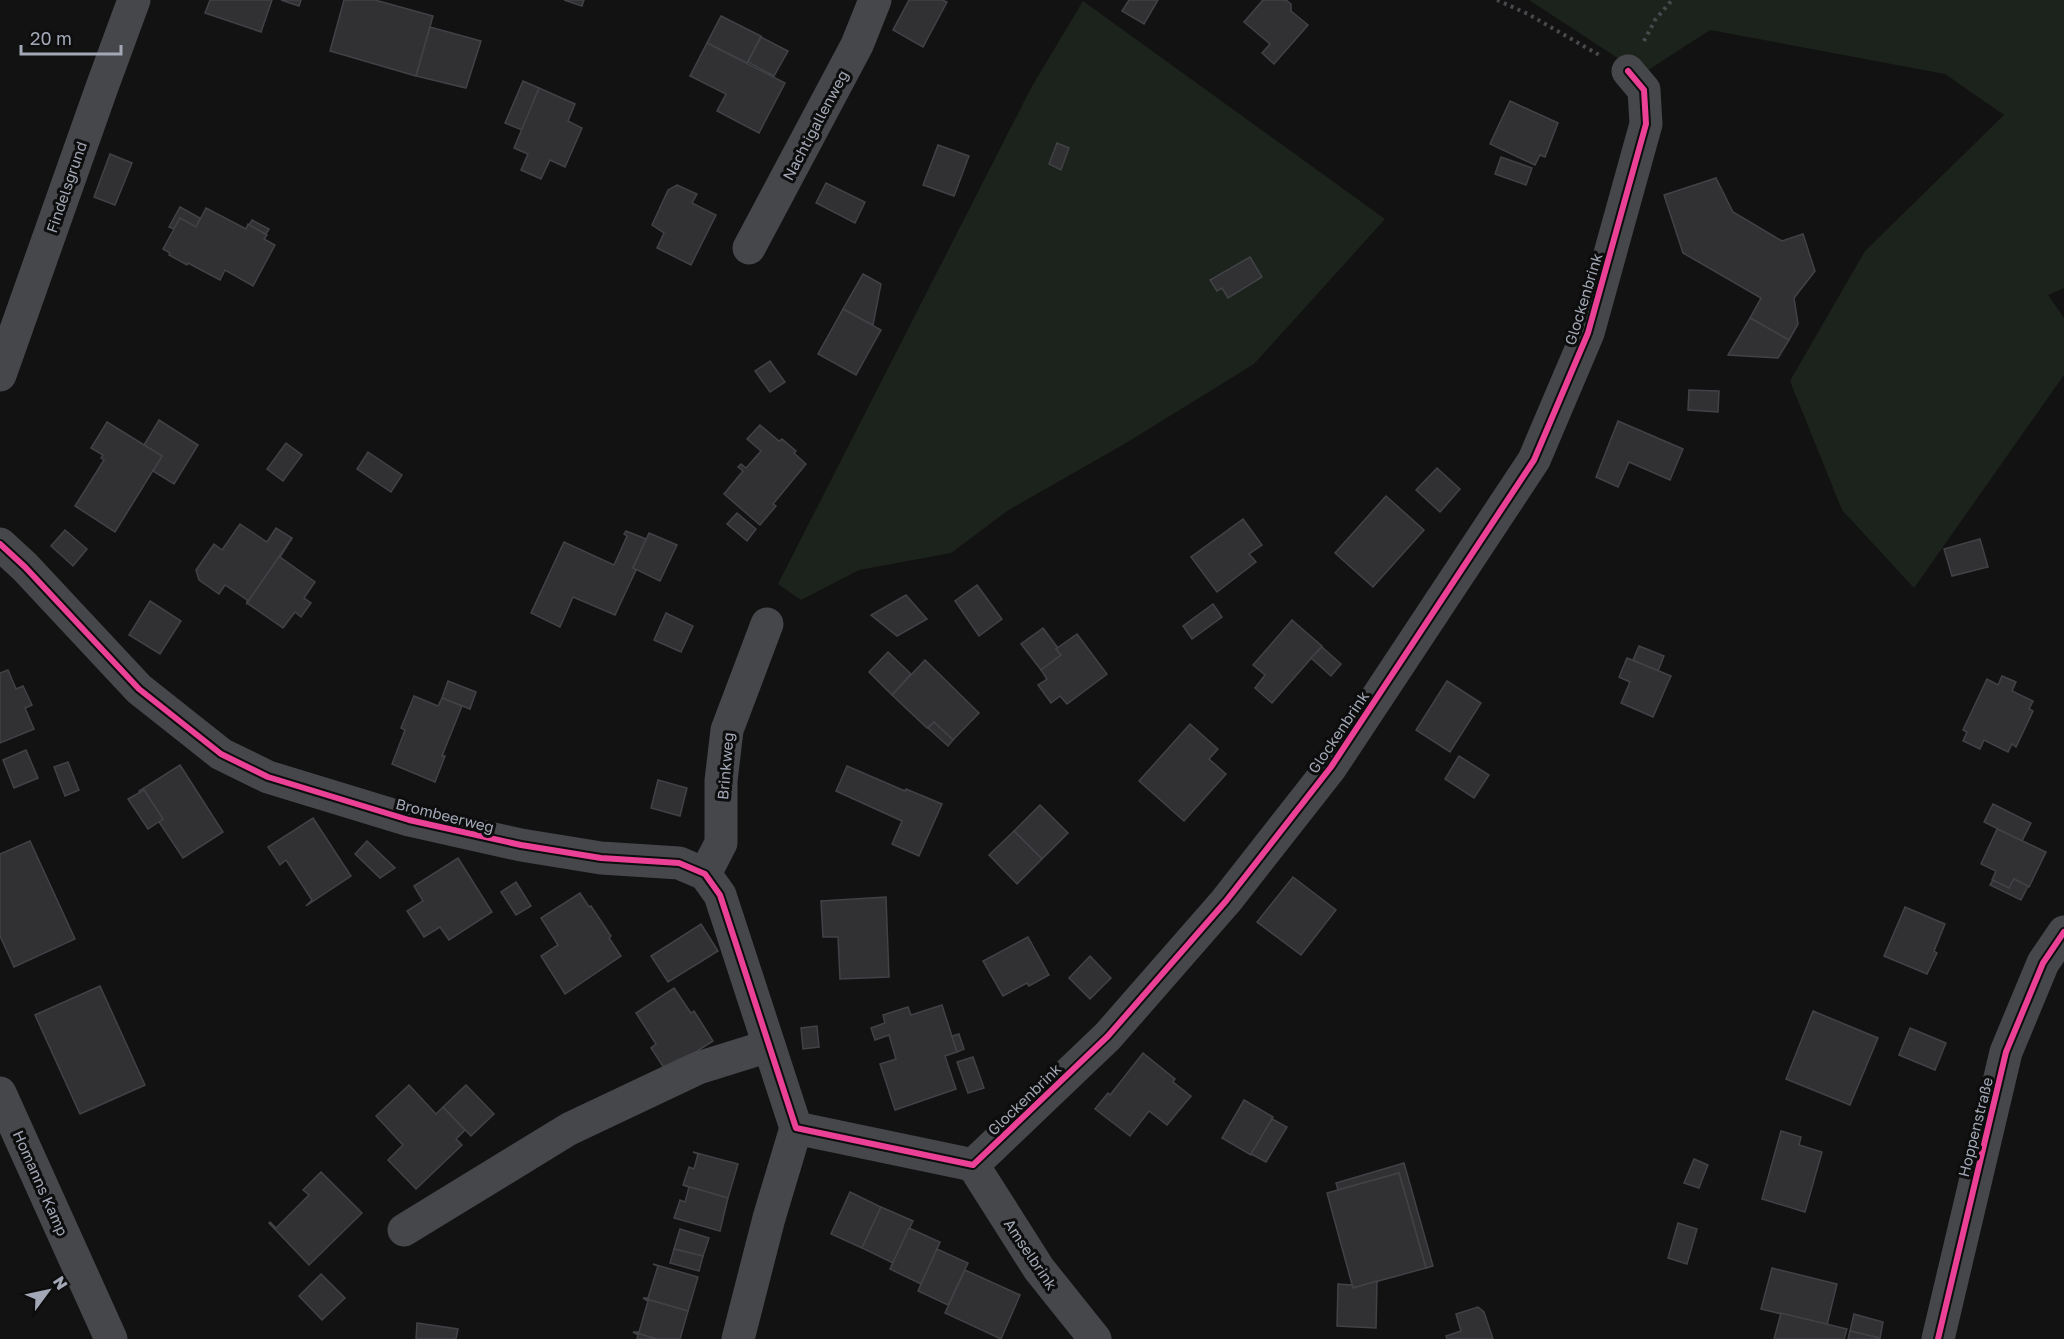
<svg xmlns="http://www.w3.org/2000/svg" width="2064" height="1339" font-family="'Golos Text',sans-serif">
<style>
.green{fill:#1c231c}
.building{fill:#313133;stroke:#404246;stroke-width:1.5}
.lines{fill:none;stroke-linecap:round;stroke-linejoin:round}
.path{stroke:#48494d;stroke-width:4;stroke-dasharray:3 4.5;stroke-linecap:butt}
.minor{stroke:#46474b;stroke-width:33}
.cycleway-casing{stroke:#0d0d0e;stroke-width:10}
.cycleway{stroke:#ea4096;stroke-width:6}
.labels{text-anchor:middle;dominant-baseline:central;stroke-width:6;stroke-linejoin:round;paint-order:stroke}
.street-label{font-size:15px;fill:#a2a8b5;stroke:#0d0d0e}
</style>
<rect width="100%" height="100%" fill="#121212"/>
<g class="green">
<polygon points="1529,0 2064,0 2064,288 2048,295 2064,318 2064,375 1914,588 1842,510 1790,381 1865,251 2004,115 1945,74 1710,30 1642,74"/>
<polygon points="1083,1 1385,219 1254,364 1126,443 1007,511 951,553 859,570 801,600 778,584 1031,88"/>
</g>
<g class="building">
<polygon points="210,0 272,0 261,32 205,13"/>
<polygon points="281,0 301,0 299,6"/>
<polygon points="344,0 375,0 433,16 416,76 330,51"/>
<polygon points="564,0 584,0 582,6"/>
<polygon points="909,0 942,0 947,2 923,47 893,30"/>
<polygon points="1129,0 1158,0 1144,24 1122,11"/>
<polygon points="1263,0 1286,0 1291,4 1291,11 1308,25 1274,64 1262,53 1270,44 1244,22"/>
<polygon points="721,16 761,36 747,63 707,43"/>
<polygon points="430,27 481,41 466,88 416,76"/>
<polygon points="761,37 788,51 774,76 748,62"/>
<polygon points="707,43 785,83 759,133 717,111 726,94 690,76"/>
<polygon points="523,81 539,88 522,130 505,123"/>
<polygon points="539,88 575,104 568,121 582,128 565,167 550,160 541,179 521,170 528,154 514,148"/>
<polygon points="1510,101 1558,123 1545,157 1540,155 1535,165 1490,144"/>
<polygon points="1057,143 1069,148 1061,170 1049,164"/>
<polygon points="938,145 969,156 954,196 923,185"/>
<polygon points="110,154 132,163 115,205 94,197"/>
<polygon points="1501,157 1532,168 1526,185 1495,174"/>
<polygon points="1716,178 1733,212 1782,241 1803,234 1815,271 1794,298 1798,324 1789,340 1750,318 1761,298 1683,253 1664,195"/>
<polygon points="826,183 865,202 855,223 816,203"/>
<polygon points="677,185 697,194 692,203 716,215 691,265 657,248 664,233 652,225 668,190"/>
<polygon points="180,207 200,218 196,227 180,218 174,229 169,227"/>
<polygon points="206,208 246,229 248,224 267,235 264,239 275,245 253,286 225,270 220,280 188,263 187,265 169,255 170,253 163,249 180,218 196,227"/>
<polygon points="252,220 269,229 266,234 249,225"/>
<polygon points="1250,257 1262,277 1228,298 1222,288 1217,291 1210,280"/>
<polygon points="863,274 881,284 873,325 843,309"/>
<polygon points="843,309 881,330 856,375 818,354"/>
<polygon points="1750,318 1789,340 1778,358 1728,355"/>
<polygon points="770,361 785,382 770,392 755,371"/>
<polygon points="1689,390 1719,391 1718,412 1688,410"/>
<polygon points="159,420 198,445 174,484 153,471 162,456 144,445"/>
<polygon points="1618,421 1683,449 1670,480 1629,462 1618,487 1596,477"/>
<polygon points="107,422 162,456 115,532 75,506 104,460 101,458 103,455 91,448"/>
<polygon points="760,425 779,441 782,439 796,451 794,453 806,464 773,504 776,506 760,525 724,494 743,471 738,467 741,464 746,468 761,451 747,439"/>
<polygon points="286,443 302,455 283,481 267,469"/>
<polygon points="368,452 402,475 391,492 357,469"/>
<polygon points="1437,468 1460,489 1440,512 1416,490"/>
<polygon points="1386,496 1424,530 1373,587 1335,553"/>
<polygon points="737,513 756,529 747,541 727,524"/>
<polygon points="1243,519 1262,545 1249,554 1256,562 1217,592 1191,557"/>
<polygon points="240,524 267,542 276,528 292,538 247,603 247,600 225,585 219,594 199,580 196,570 214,544 222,550"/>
<polygon points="65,530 87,549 73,566 51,546"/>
<polygon points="626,531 646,539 633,568 636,570 615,615 573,597 560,627 531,613 564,542 614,565 627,536 624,534"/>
<polygon points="649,533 677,545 660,581 633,568"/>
<polygon points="292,538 280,557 315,582 304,598 311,603 301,617 295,612 283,628 247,603"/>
<polygon points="1980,539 1988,567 1952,576 1944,549"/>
<polygon points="977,585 1002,619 979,636 955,601"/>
<polygon points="906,595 927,619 897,636 871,615"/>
<polygon points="150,601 181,621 160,654 129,635"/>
<polygon points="1213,604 1222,617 1192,639 1183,626"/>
<polygon points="666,613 693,626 681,652 654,640"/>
<polygon points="1292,620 1322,646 1272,703 1255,688 1265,675 1253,665"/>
<polygon points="1043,628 1058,648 1056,649 1061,655 1041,670 1021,644"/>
<polygon points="1077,634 1107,674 1067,704 1060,696 1051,703 1038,685 1047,679 1041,670 1061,655 1056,649"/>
<polygon points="1639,646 1664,656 1658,671 1633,660"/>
<polygon points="1322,647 1341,664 1331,676 1311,658"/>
<polygon points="888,652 911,674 892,695 869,672"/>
<polygon points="1627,658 1671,676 1653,717 1621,703 1630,682 1619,677"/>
<polygon points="925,660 979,713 953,740 934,722 927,728 892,695"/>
<polygon points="8,670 16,689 23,686 32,705 25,708 34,729 0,743 0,673"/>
<polygon points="2002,676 2016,682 2012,691 2033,701 2029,709 2033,711 2016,747 2012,744 2008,752 1984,740 1980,749 1963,741 1967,732 1963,730 1987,679 1998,685"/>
<polygon points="448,681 476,692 470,709 442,698"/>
<polygon points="1447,681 1481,703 1450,752 1416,730"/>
<polygon points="414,696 438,706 442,698 462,706 442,756 445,756 435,782 392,764 405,730 401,728"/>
<polygon points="934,722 953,740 948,746 928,728"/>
<polygon points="1190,724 1218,749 1209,759 1226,774 1184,821 1139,781"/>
<polygon points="26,750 38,778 14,788 3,760"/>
<polygon points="1459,756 1489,775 1474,798 1445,779"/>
<polygon points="68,762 79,790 65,796 54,767"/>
<polygon points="180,765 223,832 183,858 159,822 163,819 144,790 140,793 139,791"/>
<polygon points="847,766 905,791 906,789 942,804 919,856 892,844 902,821 836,791"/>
<polygon points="658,780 687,788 680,816 651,808"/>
<polygon points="144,790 163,819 148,829 128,799"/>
<polygon points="1993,804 2031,823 2022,841 1984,822"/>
<polygon points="1040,805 1068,833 1042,859 1014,831"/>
<polygon points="313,818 351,876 306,906 312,900 286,860 280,865 268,847"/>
<polygon points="1997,829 2046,852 2029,887 2014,879 2009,888 1992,880 1996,871 1981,864"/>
<polygon points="1014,831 1042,859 1017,884 989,855"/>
<polygon points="30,841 75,939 14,967 0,936 0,854"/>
<polygon points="367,841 395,868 380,878 355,854"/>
<polygon points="458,858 492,912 449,940 440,927 424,937 407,911 423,901 414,886"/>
<polygon points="1293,877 1336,910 1301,955 1257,922"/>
<polygon points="2014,879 2028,886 2021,900 1990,885 1993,880 2009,888"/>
<polygon points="516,882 531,906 516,915 501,892"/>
<polygon points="580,893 589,907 591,906 611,936 609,938 621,956 565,994 541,956 558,945 541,918"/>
<polygon points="886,897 889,977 840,979 838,937 823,937 821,901"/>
<polygon points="1905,907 1945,924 1934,951 1937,953 1927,974 1884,956"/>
<polygon points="701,924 718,951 668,982 651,956"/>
<polygon points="1028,937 1049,975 1029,986 1027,983 1003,996 983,961"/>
<polygon points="1090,956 1111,978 1090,999 1069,978"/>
<polygon points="100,986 145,1085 80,1114 35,1015"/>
<polygon points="674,988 691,1013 694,1011 713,1041 666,1071 651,1048 656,1044 636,1013"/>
<polygon points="942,1005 957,1052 945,1056 956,1089 895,1110 880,1064 896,1059 889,1035 875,1040 871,1028 885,1023 883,1015 908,1007 911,1015"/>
<polygon points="1813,1011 1878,1038 1850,1105 1786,1079"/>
<polygon points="817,1026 819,1047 803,1049 801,1028"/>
<polygon points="1910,1028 1946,1043 1935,1070 1899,1055"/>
<polygon points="959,1034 964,1049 957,1052 952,1036"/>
<polygon points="1143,1053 1175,1079 1173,1082 1191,1096 1167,1125 1149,1111 1130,1136 1095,1109 1108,1093 1110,1095"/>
<polygon points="973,1057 984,1088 968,1093 957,1062"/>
<polygon points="409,1085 436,1114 443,1107 465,1130 456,1139 462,1145 416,1189 388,1160 403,1145 376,1116"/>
<polygon points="466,1085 494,1114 471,1136 443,1107"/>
<polygon points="1244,1100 1273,1117 1251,1155 1222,1138"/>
<polygon points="1272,1119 1287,1127 1266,1162 1251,1154"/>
<polygon points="1781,1131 1801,1137 1799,1145 1822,1152 1805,1212 1762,1199"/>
<polygon points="693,1152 738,1164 728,1198 683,1185 689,1167 694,1169 698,1154"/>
<polygon points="1694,1159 1708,1165 1699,1188 1684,1183"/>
<polygon points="1404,1163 1433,1266 1426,1268 1399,1173 1338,1190 1336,1183"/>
<polygon points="321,1172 362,1213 309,1265 269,1223 270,1222 276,1228 309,1195 303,1190"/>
<polygon points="1399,1173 1426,1268 1353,1288 1327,1193"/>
<polygon points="683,1185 728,1198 720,1231 674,1218 680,1200 685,1202 689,1187"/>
<polygon points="850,1192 881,1207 862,1248 831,1234"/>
<polygon points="881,1207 913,1221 893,1263 862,1248"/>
<polygon points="1678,1223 1697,1229 1687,1264 1668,1258"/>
<polygon points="909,1228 940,1242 921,1284 890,1269"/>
<polygon points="680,1229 709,1238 703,1256 674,1249"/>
<polygon points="674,1249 703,1256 699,1271 670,1263"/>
<polygon points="937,1249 968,1263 948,1305 918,1291"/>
<polygon points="653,1264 698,1277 688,1311 643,1298 648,1298 658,1266"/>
<polygon points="1772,1268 1837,1284 1827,1325 1761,1309"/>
<polygon points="965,1270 1020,1295 1001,1339 945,1313"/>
<polygon points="321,1274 345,1298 322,1320 299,1296"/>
<polygon points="1377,1281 1376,1328 1337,1326 1338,1284 1352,1285 1353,1288"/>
<polygon points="643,1298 688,1311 680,1339 657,1339 633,1332 639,1332 648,1301"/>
<polygon points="1478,1307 1484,1312 1493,1339 1447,1339 1446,1336 1461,1331 1456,1314"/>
<polygon points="1781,1313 1847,1329 1844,1339 1774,1339"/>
<polygon points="1854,1314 1883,1322 1880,1338 1850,1331"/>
<polygon points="417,1323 458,1329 456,1339 416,1339"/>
<polygon points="1850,1331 1880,1338 1879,1339 1848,1339"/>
<polygon points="633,1332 657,1339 637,1339 638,1335"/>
</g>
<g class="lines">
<g class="path">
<polyline points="1497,0 1528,14 1601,56"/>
<polyline points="1644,41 1655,20 1672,0"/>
</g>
<g class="minor">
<polyline points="749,248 857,45 875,0"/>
<polyline points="0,375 102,87 134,0"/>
<polyline points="0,544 25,567 139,689 221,754 268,777 409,820 521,845 601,858 679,863 705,874 720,895 796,1128"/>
<polyline points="705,874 721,843 721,781 727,730 767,624"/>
<polyline points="0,1093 111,1339"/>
<polyline points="796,1128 973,1165 1108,1036 1226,901 1331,767 1534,460 1588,333 1646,124 1644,90 1628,71"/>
<polyline points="973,1165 1039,1269 1095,1339"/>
<polyline points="404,1230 569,1129 698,1068 769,1046"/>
<polyline points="738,1339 769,1218 796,1128"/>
<polyline points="1938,1339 2006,1052 2043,963 2064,932"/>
</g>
<g class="cycleway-casing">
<g id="cycleway">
<polyline points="0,544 25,567 139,689 221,754 268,777 409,820 521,845 601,858 679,863 705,874 720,895 796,1128 973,1165 1108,1036 1226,901 1331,767 1534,460 1588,333 1646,124 1644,90 1628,71"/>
<polyline points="1938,1339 2006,1052 2043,963 2064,932"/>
</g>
</g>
<use href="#cycleway" class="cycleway"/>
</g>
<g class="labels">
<g class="street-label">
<text transform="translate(815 125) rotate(-62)">Nachtigallenweg</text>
<text transform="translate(66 187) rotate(-71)">Findelsgrund</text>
<text transform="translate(1583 299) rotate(-73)">Glockenbrink</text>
<text transform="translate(1338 732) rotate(-56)">Glockenbrink</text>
<text transform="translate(725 766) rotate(-85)">Brinkweg</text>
<text transform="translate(445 815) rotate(14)">Brombeerweg</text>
<text transform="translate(1024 1099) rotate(-44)">Glockenbrink</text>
<text transform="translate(1975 1127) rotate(-76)">Hoppenstraße</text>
<text transform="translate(41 1183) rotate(66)">Homanns Kamp</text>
<text transform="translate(1031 1254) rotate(56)">Amselbrink</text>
</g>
</g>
<g transform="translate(48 1291) rotate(57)" stroke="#0d0d0e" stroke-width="4.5" paint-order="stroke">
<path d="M0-4.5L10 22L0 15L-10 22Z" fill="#a2a8b5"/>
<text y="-9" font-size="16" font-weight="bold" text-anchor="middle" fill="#a2a8b5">N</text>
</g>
<path d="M21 45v9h100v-9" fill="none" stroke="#a2a8b5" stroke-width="3"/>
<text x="30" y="45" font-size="18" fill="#a2a8b5" stroke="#0d0d0e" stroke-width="4.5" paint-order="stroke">20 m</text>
</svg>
